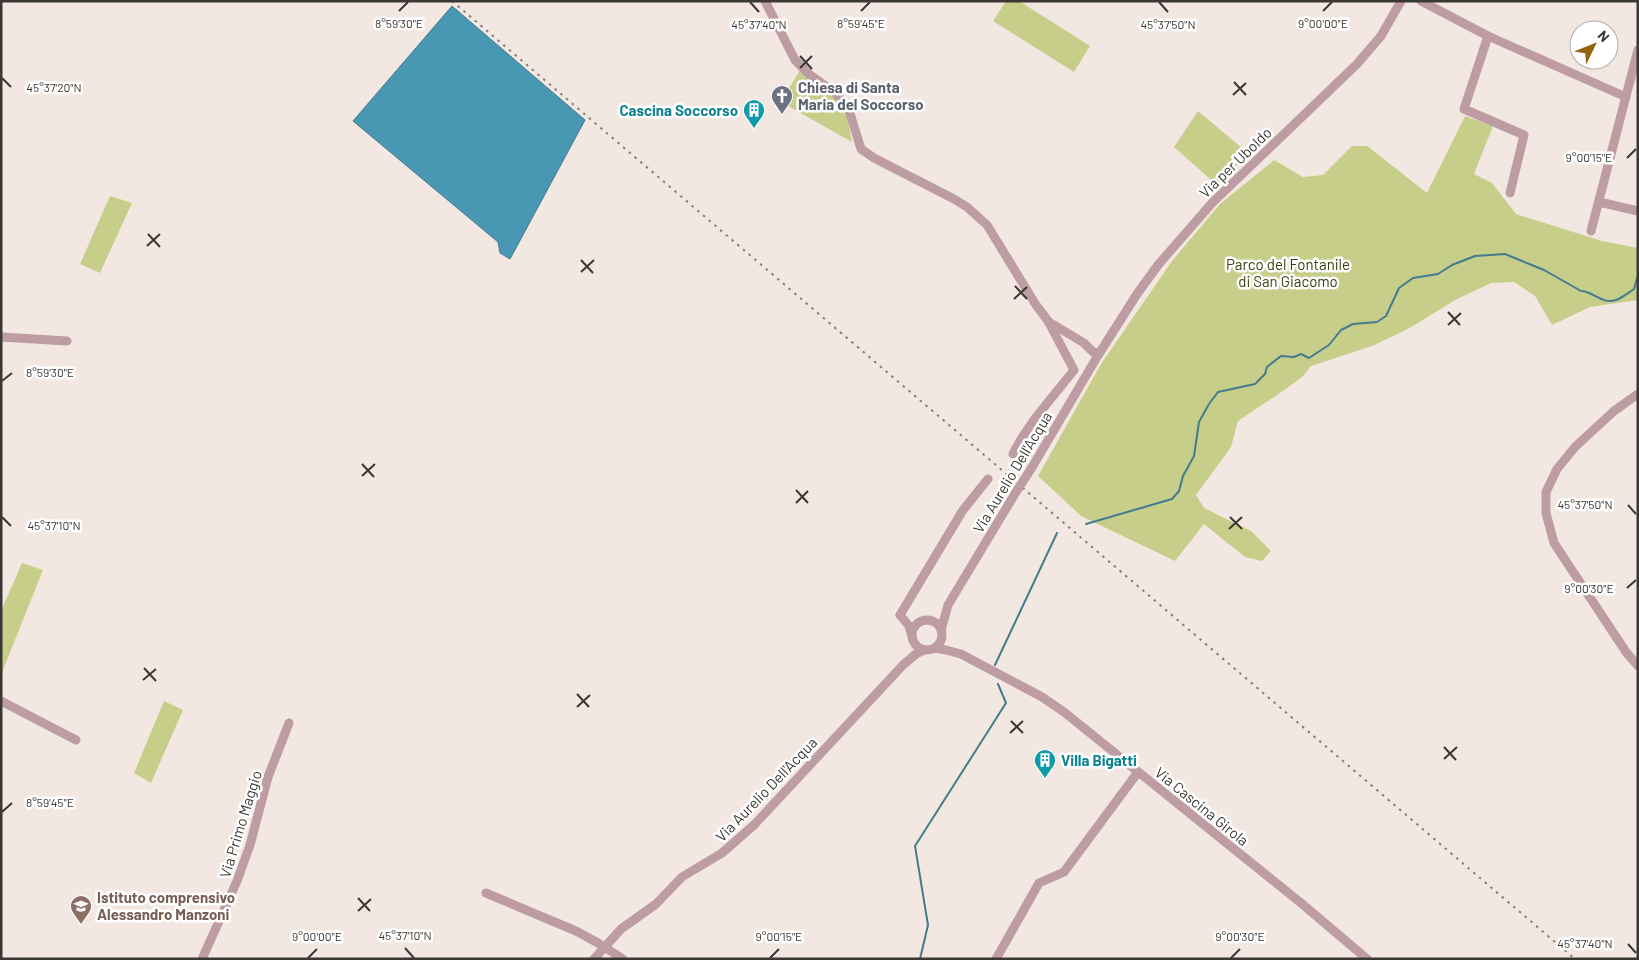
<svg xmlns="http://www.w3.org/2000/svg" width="1639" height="960" font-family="Barlow,sans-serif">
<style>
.green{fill:#c7ce8a}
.water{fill:#4898b4;stroke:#447b8e}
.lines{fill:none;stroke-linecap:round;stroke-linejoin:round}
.stream{stroke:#447b8e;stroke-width:2}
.minor{stroke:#bd9ca4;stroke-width:9}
.rail{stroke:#847d79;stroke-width:2;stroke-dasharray:2.5 5;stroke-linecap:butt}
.minor-bridge{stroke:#bd9ca4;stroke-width:9}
.ticks{fill:none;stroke:#3b3735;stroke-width:2}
.labels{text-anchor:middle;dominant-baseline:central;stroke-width:5;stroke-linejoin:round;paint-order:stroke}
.worship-label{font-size:15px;font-weight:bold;fill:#5b616d;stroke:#fff;text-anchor:start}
.culture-label{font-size:15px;font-weight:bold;fill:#0d838f;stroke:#fff;text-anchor:end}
.street-label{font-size:15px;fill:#3b3735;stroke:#fff}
.park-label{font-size:15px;fill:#3d400c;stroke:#fff}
.education-label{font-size:15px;font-weight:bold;fill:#785e54;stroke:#fff;text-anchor:start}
.ticks-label{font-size:12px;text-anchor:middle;fill:#3b3735;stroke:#fff;stroke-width:5;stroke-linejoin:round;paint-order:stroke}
</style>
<rect width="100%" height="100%" fill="#f3e8e1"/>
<g class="green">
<polygon points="1006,1 1019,1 1090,46 1074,72 993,21"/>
<polygon points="800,70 840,101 846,111 852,142 781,102"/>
<polygon points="1198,111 1248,153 1218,186 1174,147"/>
<polygon points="1465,116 1493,126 1474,174 1492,183 1516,214 1602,241 1638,248 1638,300 1590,307 1552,325 1535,296 1514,282 1491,283 1455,300 1408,329 1372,346 1311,366 1303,376 1286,389 1238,421 1231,447 1196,495 1204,508 1251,531 1271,551 1262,561 1245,557 1204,524 1175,561 1081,516 1038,476 1101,364 1172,261 1220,204 1274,160 1303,177 1323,175 1352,146 1367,146 1427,193"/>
<polygon points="110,196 132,203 100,273 80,264"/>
<polygon points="22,563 43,570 1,675 1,611"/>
<polygon points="164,701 183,710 151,783 134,773"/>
</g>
<polygon class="water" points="452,6 585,120 510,259 500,253 498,242 353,121"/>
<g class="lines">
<g class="stream">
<path d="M1086 524 1172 499 1179 491 1183 476 1194 456 1199 422 1209 404 1218 392 1255 384 1265 374 1267 367 1281 356 1294 357 1301 354 1309 358 1329 345 1341 330 1353 324 1377 322 1386 316 1399 288 1413 278 1438 274 1452 265 1475 256 1505 254 1544 270 1581 291C1593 291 1602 305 1616 300 1622 298 1628 293 1634 289L1638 275"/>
<polyline points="995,665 1057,533"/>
<polyline points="920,959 928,925 915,846 1006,703 998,684"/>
</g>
<g class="minor">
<path d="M765 1 795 60 810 75 834 92 848 107 861 149 874 158 954 199 967 207 987 225 1036 305 1048 321 1074 370C1053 397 1028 423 1013 454"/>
<polyline points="1421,1 1488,36 1626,97"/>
<polyline points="1488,36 1464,109 1524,135 1510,193"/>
<polyline points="1599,202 1638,211"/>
<polyline points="1591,231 1638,50"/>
<polyline points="1049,322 1084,343 1093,352 1099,353"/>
<polyline points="1,337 67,341"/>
<polyline points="1638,394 1614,411 1575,447 1557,469 1546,492 1546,513 1554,543 1626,652 1638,666"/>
<polyline points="1031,469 1097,357 1137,294 1158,265 1212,203 1357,64 1381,36 1401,1"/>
<polyline points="900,615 963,510 988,479"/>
<polyline points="900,615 909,626 912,636"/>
<circle cx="927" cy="635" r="15"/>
<polyline points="941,630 948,605 1016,492"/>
<polyline points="934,648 946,650 961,654 1042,697 1064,712 1301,903 1367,959"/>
<polyline points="1,701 76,740"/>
<polyline points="486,893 576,931 598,943 623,959"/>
<polyline points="202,959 237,881 250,845 268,777 289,723"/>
<polyline points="594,959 621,929 656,904 682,877 722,853 754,825 903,665 916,654 924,650"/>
<polyline points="996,959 1039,883 1064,872 1138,772"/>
</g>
<polyline class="rail" points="452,1 1575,959"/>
<polyline class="minor-bridge" points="1016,492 1031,469"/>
</g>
<path class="ticks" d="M750 2 759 12M1159 2 1168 12M399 11 408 2M861 11 870 2M1323 11 1332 2M800 56 812 69M800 68 812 56M2 78 11 87M1234 82 1246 95M1233 95 1246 83M1627 158 1636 149M148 234 160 247M147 246 160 234M581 260 593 273M581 272 594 260M1015 286 1027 299M1014 299 1027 287M1448 312 1460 325M1448 325 1461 313M2 381 12 373M362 464 374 477M362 476 375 464M796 490 808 503M796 503 808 491M1628 505 1636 514M2 517 11 526M1230 517 1242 529M1229 529 1242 517M1627 588 1636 580M144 668 156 681M143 680 156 669M577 694 589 707M577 707 590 695M1011 721 1023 733M1010 733 1023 721M1444 747 1456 760M1444 759 1457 747M2 812 12 803M358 898 370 911M358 911 371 899M1628 944 1636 953M405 948 414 958M308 958 317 949M770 958 779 949M1231 958 1240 949"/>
<defs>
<g id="church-pin" transform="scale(1.125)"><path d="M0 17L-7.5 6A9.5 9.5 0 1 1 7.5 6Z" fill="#6b7280" stroke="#fff"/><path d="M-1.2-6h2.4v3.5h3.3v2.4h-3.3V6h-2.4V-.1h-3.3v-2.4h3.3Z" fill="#fff"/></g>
<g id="building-pin" transform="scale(1.125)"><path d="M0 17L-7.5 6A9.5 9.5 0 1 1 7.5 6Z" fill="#0f9aa8" stroke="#fff"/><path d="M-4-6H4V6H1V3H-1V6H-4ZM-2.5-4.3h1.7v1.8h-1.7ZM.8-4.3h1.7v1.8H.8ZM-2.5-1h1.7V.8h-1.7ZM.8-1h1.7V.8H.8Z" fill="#fff"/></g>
<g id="school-pin" transform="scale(1.125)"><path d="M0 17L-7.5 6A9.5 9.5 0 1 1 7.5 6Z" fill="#8d6e63" stroke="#fff"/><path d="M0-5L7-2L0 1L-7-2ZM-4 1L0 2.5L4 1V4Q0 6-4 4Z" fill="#fff"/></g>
</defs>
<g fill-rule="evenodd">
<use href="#church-pin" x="782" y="96"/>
<use href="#building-pin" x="754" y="110"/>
<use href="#building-pin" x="1045" y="760"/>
<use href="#school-pin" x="81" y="906"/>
</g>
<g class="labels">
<g class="worship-label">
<text x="798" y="87">Chiesa di Santa<tspan x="798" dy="17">Maria del Soccorso</tspan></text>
</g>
<g class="culture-label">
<text x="738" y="110">Cascina Soccorso</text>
<text x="1061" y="760" text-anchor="start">Villa Bigatti</text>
</g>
<g class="street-label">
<text transform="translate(1235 162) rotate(-44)">Via per Uboldo</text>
<text transform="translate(1012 472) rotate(-59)">Via Aurelio Dell'Acqua</text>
<text transform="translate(766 789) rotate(-46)">Via Aurelio Dell'Acqua</text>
<text transform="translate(1202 806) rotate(39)">Via Cascina Girola</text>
<text transform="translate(240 824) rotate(-73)">Via Primo Maggio</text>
</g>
<g class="park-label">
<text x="1288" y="264">Parco del Fontanile<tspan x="1288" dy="17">di San Giacomo</tspan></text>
</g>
<g class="education-label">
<text x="97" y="897">Istituto comprensivo<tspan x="97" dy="17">Alessandro Manzoni</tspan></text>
</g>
</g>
<g class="ticks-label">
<text x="399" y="28">8°59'30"E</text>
<text x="861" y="28">8°59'45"E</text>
<text x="1323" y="28">9°00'00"E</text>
<text x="759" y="29">45°37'40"N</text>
<text x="1168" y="29">45°37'50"N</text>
<text x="54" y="92">45°37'20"N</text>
<text x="1589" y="162">9°00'15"E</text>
<text x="50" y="377">8°59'30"E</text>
<text x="1585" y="509">45°37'50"N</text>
<text x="54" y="530">45°37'10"N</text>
<text x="1589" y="593">9°00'30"E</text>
<text x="50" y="807">8°59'45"E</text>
<text x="405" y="940">45°37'10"N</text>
<text x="317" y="941">9°00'00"E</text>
<text x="779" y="941">9°00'15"E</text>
<text x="1240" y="941">9°00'30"E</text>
<text x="1585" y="948">45°37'40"N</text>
</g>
<rect width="1639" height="960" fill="none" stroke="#3b3735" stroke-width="5"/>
<g transform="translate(1594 45) rotate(47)"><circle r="24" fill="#ffffff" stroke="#b1afae"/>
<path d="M0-4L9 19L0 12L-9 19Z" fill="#91640e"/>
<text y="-8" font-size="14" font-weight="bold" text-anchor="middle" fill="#3b3735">N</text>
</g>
</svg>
